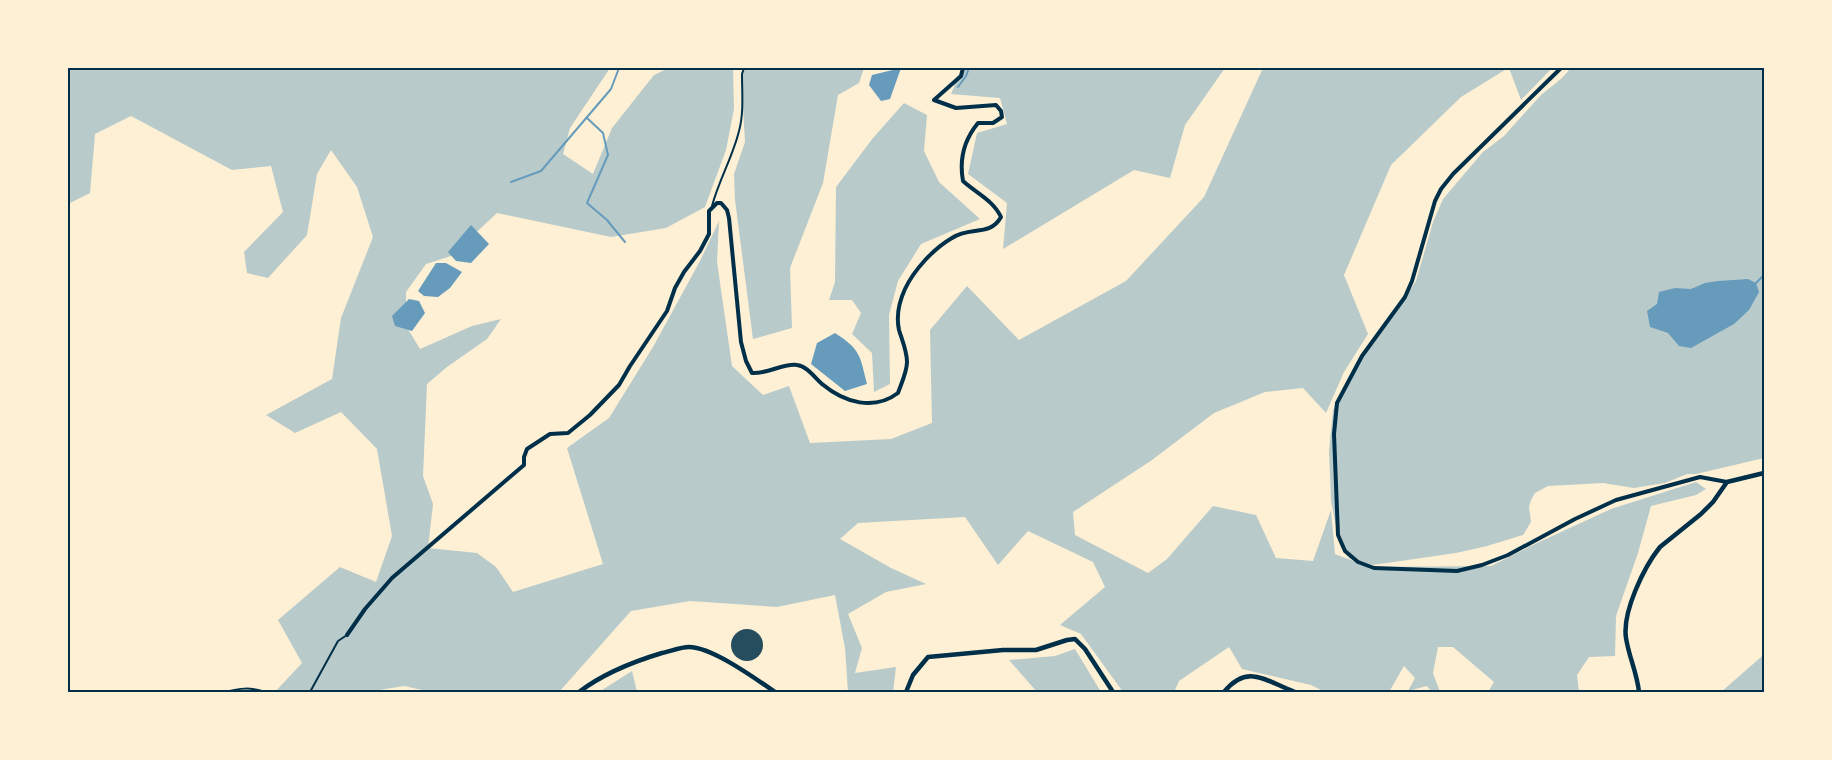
<svg xmlns="http://www.w3.org/2000/svg" width="1832" height="760" font-family="Karla,sans-serif">
<style>
.green{fill:#b9caca}
.water{fill:#669bbc}
.lines{fill:none;stroke-linecap:round;stroke-linejoin:round}
.stream{stroke:#669bbc;stroke-width:2}
.building{fill:#264d5e}
.service{stroke:#003049;stroke-width:2}
.minor{stroke:#003049;stroke-width:4}
.tertiary{stroke:#003049;stroke-width:4.5}
.neatline{fill:none;stroke:#003049;stroke-width:2}
</style>
<rect width="100%" height="100%" fill="#fdf0d5"/>
<g class="green">
<polygon points="68,68 610,68 570,128 563,154 593,174 612,128 654,75 669,68 733,68 734,109 726,150 705,207 666,228 611,237 497,213 451,256 426,264 406,292 406,326 420,349 472,326 501,319 487,339 447,367 427,384 423,476 433,504 428,548 477,553 496,567 513,592 603,564 567,448 609,418 653,347 700,261 719,221 717,262 732,366 763,395 789,386 810,443 891,439 932,423 930,330 967,286 1019,340 1126,281 1204,197 1263,68 1508,68 1461,97 1391,165 1344,275 1368,334 1344,372 1326,413 1303,388 1265,392 1214,413 1152,460 1073,512 1075,535 1148,573 1167,559 1213,506 1256,515 1276,558 1313,561 1331,510 1335,554 1369,567 1491,566 1537,543 1611,509 1696,482 1706,489 1696,495 1651,506 1638,553 1616,616 1615,656 1589,657 1577,675 1579,692 1488,692 1494,682 1453,647 1438,647 1433,673 1440,692 1432,692 1427,686 1408,691 1415,678 1404,666 1389,692 1325,692 1311,685 1242,669 1229,647 1179,681 1174,692 1123,692 1081,634 1060,625 1105,587 1093,562 1028,531 998,565 965,517 858,523 840,539 891,568 926,584 886,592 848,614 862,648 855,673 896,667 893,692 848,692 845,648 835,595 777,607 690,601 631,611 559,692 431,692 404,686 367,692 275,692 302,663 278,620 340,567 376,582 392,536 377,449 341,412 295,433 266,415 332,379 341,318 373,237 357,187 331,150 317,174 307,235 268,278 247,273 244,252 283,212 271,166 232,170 131,116 95,134 90,193 68,204"/>
<polygon points="745,68 864,68 859,83 838,95 823,183 790,268 792,328 753,339 735,200 734,174 745,142 741,73"/>
<polygon points="962,68 1225,68 1185,125 1170,178 1134,170 1003,249 1007,203 968,174 977,133 1007,124 1000,98 951,94"/>
<polygon points="1509,68 1552,68 1521,100"/>
<polygon points="1571,68 1764,68 1764,458 1696,474 1687,474 1665,483 1634,488 1603,483 1548,486 1535,493 1531,500 1529,507 1531,522 1523,535 1487,546 1456,553 1373,565 1350,559 1347,556 1339,542 1331,501 1329,451 1333,410 1337,402 1352,379 1370,342 1398,309 1416,281 1433,222 1443,199 1483,152 1504,136 1541,95 1562,78"/>
<polygon points="904,103 927,115 924,151 939,182 980,219 921,244 898,281 889,315 890,384 874,392 872,353 852,334 861,313 852,300 829,300 835,282 836,187 873,138"/>
<polygon points="1075,649 1101,692 1037,692 1009,660 1055,656"/>
<polygon points="1764,654 1764,692 1721,692 1760,658"/>
<polygon points="632,671 637,692 599,692"/>
</g>
<g class="water">
<polygon points="901,68 890,99 881,101 869,85 872,75"/>
<polygon points="471,225 489,244 471,263 456,261 448,252"/>
<polygon points="436,263 446,263 462,272 450,288 438,297 424,296 418,291"/>
<polygon points="1748,279 1756,283 1759,292 1749,310 1734,324 1691,348 1679,346 1668,333 1650,327 1647,311 1657,304 1659,292 1675,288 1691,289 1705,283 1718,281"/>
<polygon points="409,299 419,301 425,313 412,331 395,326 392,316"/>
<path d="M835 333C860 349 860 355 867 384L845 391 811 364 817 343Z"/>
</g>
<g class="lines">
<g class="stream">
<polyline points="958,87 966,76 969,68"/>
<polyline points="587,118 603,133 608,155 587,203 607,220 625,242"/>
<polyline points="511,182 541,171 611,89 619,68"/>
<polyline points="1756,283 1764,275"/>
</g>
</g>
<circle class="building" cx="747" cy="645" r="16"/>
<g class="lines">
<g class="service">
<path d="M712 206C719 180 733 156 739 131 744 113 742 93 742 74L744 68"/>
<path d="M225 692C240 688 250 687 265 692"/>
<polyline points="310,692 338,641 347,635"/>
</g>
<g class="minor">
<polyline points="1561,68 1453,174 1441,189 1435,201 1412,281 1405,297 1362,356 1337,403 1334,434 1338,535 1345,551 1358,562 1374,568 1457,571 1482,565 1508,555 1575,519 1616,500 1700,477 1727,482"/>
<path d="M347 635 365 609 392 578 524 465V457L527 449 550 434 568 433 590 415 619 385 630 366 667 311 675 288 684 272 700 251 709 234V211L717 203H721L727 210 729 218 741 342 746 361 752 373C768 374 783 363 797 365 807 366 815 378 822 384 845 403 874 411 898 393 901 384 907 372 907 362 907 351 902 340 899 330 896 316 899 302 905 289 914 270 933 249 952 238 970 226 990 237 1001 217 993 200 976 193 963 181 959 159 964 140 978 123H993L1002 117 1001 111 996 105 956 108 934 100 961 76 963 68"/>
</g>
<g class="tertiary">
<path d="M579 692C604 673 632 662 662 653 671 651 681 647 689 647 712 647 756 679 775 692"/>
<polyline points="906,692 913,675 928,657 1003,650 1036,650 1067,640 1075,639 1085,649 1113,692"/>
<path d="M1224 692C1248 662 1267 682 1295 692"/>
<path d="M1639 692C1637 673 1629 657 1626 638 1622 612 1644 567 1660 547L1701 514 1713 502 1727 482 1764 473"/>
</g>
</g>
<rect width="1832" height="760" fill="none" stroke="#fdf0d5" stroke-width="138"/>
<rect x="69" y="69" width="1694" height="622" class="neatline"/>
</svg>
